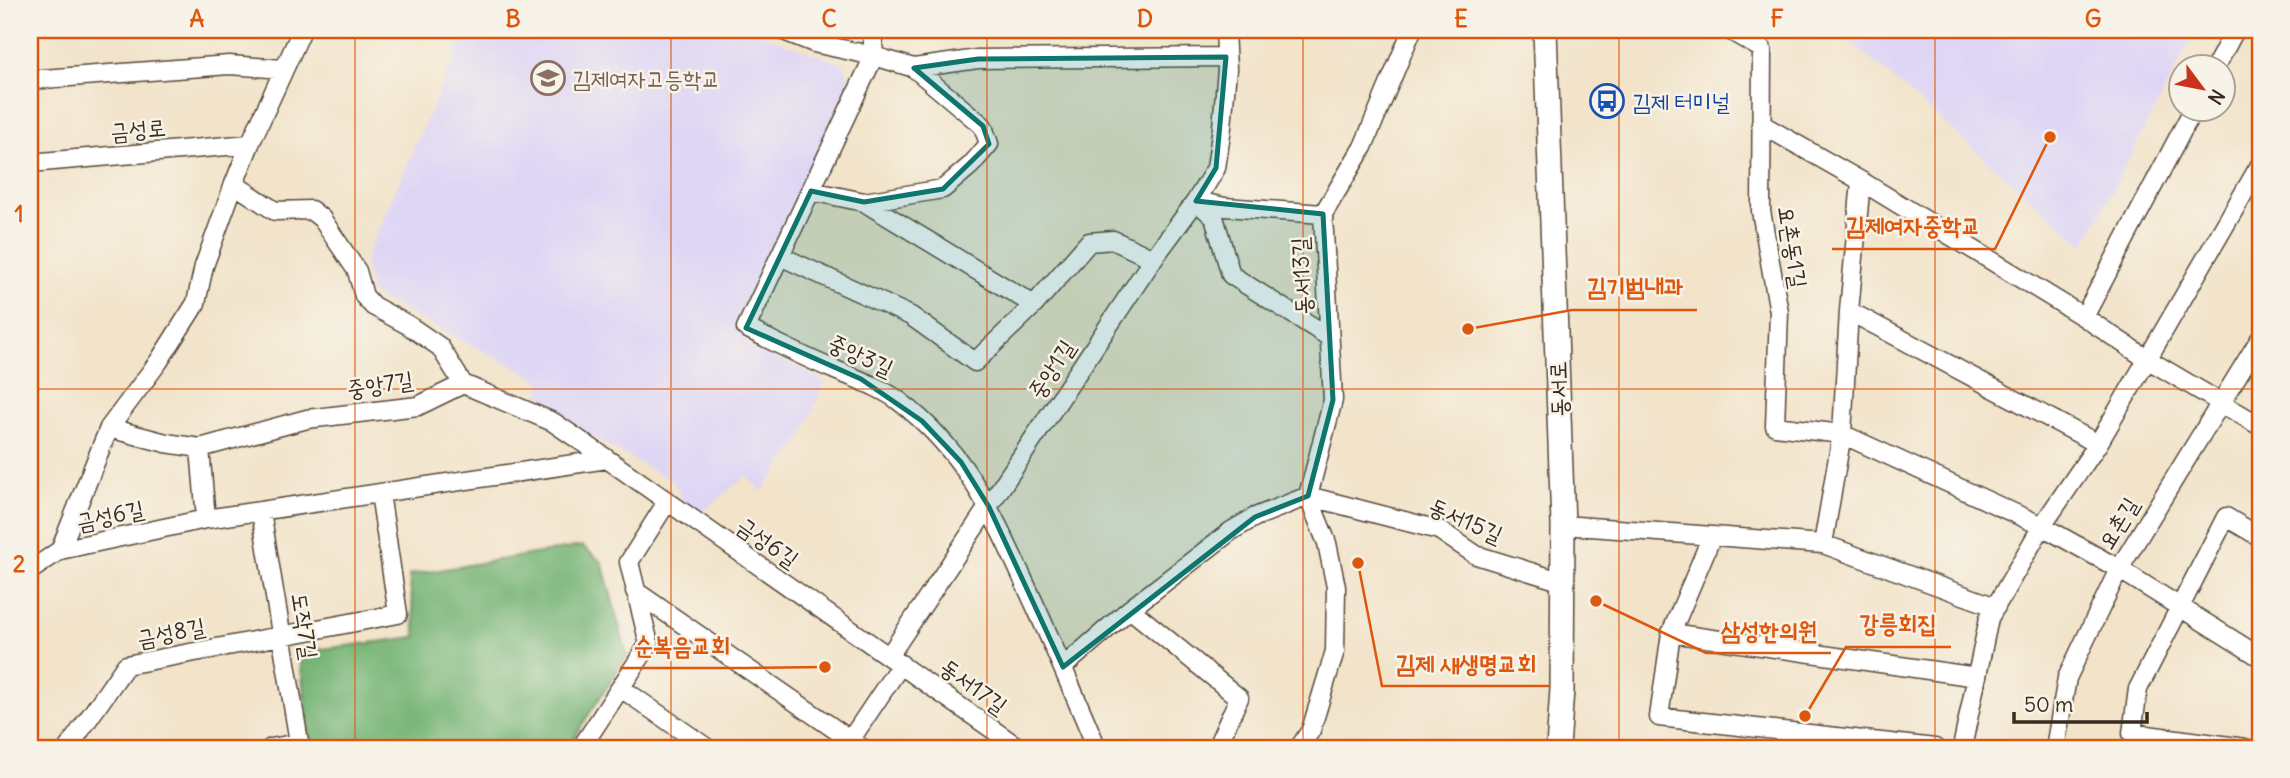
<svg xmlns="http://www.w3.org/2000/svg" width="2290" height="778" viewBox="0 0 2290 778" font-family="Delius,'Poor Story',sans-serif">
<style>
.built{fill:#ded5f5}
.forest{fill:#75b474;stroke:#586f49;stroke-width:2}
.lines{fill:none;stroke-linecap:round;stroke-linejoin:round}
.minor-casing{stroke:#564638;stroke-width:21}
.major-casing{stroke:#564638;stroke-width:26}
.minor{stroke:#fff;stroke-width:18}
.major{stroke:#fff;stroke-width:23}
.marked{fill:#0f766e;fill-opacity:0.2;stroke:#0f766e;stroke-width:5;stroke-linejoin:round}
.grid{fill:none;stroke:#df570d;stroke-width:2;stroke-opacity:0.55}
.labels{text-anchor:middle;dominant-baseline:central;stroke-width:5;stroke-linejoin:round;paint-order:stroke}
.education-label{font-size:23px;fill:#785e54;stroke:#f7f3e8;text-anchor:start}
.transit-label{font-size:23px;fill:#164399;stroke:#f7f3e8;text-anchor:start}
.street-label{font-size:23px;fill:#3b2a1e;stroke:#f7f3e8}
.leader{fill:none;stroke:#df570d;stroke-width:2.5}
.callout-dot{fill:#df570d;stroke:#f7f3e8;stroke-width:2.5}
.callout-label{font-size:24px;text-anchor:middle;font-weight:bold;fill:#df570d;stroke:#f7f3e8;stroke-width:5;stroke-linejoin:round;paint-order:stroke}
.neatline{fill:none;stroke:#df570d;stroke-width:2.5}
.grid-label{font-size:23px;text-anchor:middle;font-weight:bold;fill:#df570d}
</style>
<rect width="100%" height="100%" fill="#f7f3e8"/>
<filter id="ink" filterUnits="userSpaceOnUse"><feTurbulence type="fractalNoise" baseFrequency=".0143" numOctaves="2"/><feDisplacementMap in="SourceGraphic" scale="14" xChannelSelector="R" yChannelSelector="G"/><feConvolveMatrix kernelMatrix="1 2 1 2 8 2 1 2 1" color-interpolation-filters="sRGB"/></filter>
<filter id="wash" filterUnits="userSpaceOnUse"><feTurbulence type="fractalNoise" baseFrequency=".00686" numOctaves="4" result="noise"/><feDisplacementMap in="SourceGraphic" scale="28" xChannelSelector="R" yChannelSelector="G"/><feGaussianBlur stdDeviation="1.57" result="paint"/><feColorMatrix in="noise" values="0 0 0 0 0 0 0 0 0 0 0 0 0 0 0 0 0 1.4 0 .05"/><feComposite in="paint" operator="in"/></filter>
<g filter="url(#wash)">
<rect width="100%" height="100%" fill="#f2e3c9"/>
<path class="built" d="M466,30H749L844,65L851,86L739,325L748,343L825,381L801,439L762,491L746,476L701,513L682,500L674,482L540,408V380L372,294L364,262Z
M1837,30H2196L2084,245Z"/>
<path class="forest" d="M582,546L602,562L627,656L567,748H311L299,652L416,637L409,575Z"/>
</g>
<g filter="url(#ink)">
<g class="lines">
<g class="minor-casing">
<path id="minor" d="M781,30L814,43L874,56L914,68L978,59L1226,57
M872,30L874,56L746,328C775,342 803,357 833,369C856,379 879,386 899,401C968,453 994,517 1029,592C1053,644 1075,696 1097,748
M1729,30L1762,49L1761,211L1779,312L1775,426L1842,434L2042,526L2119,569L2260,657
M2216,66L2235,30
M30,80L229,65L283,69
M1761,124L1861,181L2084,317L2147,359L2260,426
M30,163L250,144
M234,184L275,211L311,210L322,219L357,271L364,296L373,306L408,325L440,347L463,384
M811,191L864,202L943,189L971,165L989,144L983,126L914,68
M1196,201L1214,217L1231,275L1329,337
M1196,201L1225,207L1323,214
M864,202L1034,305
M780,256L911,316L975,362L1034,305L1089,242L1113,240L1153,259
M1849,311L2098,444
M2084,317L2194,108
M463,384L553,422L607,459
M109,428L166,443L200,448L307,419L418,406L463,384
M200,448L206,519
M261,512L300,748
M1563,525L1823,544L1996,607
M1712,536L1671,633L1659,717L1935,748
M1823,544L1842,434L1849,311L1861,181
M60,550L109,428L159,361L196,303L204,266L234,184L250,144L302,30
M30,571L60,550L206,519L607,459L1019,748
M635,591L862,748
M1130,609L1239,698L1218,744L1227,748
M1671,633L1977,677
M889,656L1153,259L1196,201L1216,168L1222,127L1227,69L1225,30
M1063,667L1130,609L1231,531L1255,517L1308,496L1439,530L1476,555L1563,582
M621,688L707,748
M68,748L126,665L398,614L380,493
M271,748L299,743
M581,748L649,644L629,562L667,502
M845,748L901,664
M1299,748L1311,730L1335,651L1336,587L1327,543L1308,496L1333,400L1323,214L1363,147L1412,30
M1962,748L1989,618L2042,526L2098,444L2260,165
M2055,748L2067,678L2119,569L2260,339
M2245,748L2132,733L2138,689L2226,517L2260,537"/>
</g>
<g class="major-casing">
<path id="major" d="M1545,30L1563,525L1562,689L1558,748"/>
</g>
<use href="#minor" class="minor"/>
<use href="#major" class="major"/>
</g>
</g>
<path class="marked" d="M1226,57L1216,168L1196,201L1323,214L1333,400L1308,496L1255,517L1063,667L989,507L961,462L922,421L861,379L746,328L811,191L864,202L943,189L989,144L983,126L914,68L978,59Z"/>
<path class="grid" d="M355,30V748M671,30V748M987,30V748M1303,30V748M1619,30V748M1935,30V748M30,389H2260"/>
<defs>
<g id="school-ring" transform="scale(1.75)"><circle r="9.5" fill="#f7f3e8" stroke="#8d6e63" stroke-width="1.5"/><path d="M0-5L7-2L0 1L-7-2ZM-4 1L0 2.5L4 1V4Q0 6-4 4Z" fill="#8d6e63"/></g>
<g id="bus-ring" transform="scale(1.75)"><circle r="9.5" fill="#f7f3e8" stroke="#1a4fb4" stroke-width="1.5"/><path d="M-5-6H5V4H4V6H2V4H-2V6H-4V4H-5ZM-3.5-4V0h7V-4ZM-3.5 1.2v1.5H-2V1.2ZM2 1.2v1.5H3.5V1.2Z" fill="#1a4fb4"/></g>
</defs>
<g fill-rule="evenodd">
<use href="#school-ring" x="548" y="78"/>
<use href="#bus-ring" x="1607" y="101"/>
</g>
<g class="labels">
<g class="education-label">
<text x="572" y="78">김제여자고등학교</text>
</g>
<g class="transit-label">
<text x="1632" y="101">김제 터미널</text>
</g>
<g class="street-label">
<text transform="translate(138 129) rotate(-5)">금성로</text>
<text transform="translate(1793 247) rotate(81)">요촌동1길</text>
<text transform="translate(1301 276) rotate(-93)">동서13길</text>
<text transform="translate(861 355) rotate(25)">중앙3길</text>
<text transform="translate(1051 369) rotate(-57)">중앙1길</text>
<text transform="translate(380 384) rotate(-9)">중앙7길</text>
<text transform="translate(1558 389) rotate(-92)">동서로</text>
<text transform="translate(110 515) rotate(-12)">금성6길</text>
<text transform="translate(1466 520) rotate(24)">동서15길</text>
<text transform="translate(2118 523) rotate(-59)">요촌길</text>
<text transform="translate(768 542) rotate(35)">금성6길</text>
<text transform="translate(305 626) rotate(81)">도작7길</text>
<text transform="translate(171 632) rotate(-11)">금성8길</text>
<text transform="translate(974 686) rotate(36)">동서17길</text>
</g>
</g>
<path class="leader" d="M2050 137L1995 249H1832M1468 329L1572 310H1697M1805 716L1846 647H1951M1596 601L1706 653H1831M825 667L744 668H620M1358 563L1382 686H1550"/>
<g class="callout-dot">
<circle cx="2050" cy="137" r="7"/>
<circle cx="1468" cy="329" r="7"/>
<circle cx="1805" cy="716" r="7"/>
<circle cx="1596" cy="601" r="7"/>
<circle cx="825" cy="667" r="7"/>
<circle cx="1358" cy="563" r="7"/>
</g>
<g class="callout-label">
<text x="1913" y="234">김제여자중학교</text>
<text x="1635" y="295">김기범내과</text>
<text x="1898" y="632">강릉회집</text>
<text x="1769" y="639">삼성한의원</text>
<text x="682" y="654">순복음교회</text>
<text x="1466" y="672">김제 새생명교회</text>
</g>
<rect width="2290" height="778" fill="none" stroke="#f7f3e8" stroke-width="77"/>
<g transform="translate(2202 88) rotate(122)"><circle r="33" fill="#f7f3e8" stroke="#aca397" stroke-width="2"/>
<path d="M0-5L12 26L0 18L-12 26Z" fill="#c8321e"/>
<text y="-10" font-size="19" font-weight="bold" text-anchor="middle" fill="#3b2a1e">N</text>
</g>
<path d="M2014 712v10h133v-10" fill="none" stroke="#3b2a1e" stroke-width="3.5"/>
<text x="2024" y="712" font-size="21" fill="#3b2a1e" stroke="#f7f3e8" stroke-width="5" paint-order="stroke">50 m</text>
<rect x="38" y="38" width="2214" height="702" class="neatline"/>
<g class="grid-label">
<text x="197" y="27">A</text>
<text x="513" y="27">B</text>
<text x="829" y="27">C</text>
<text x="1145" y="27">D</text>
<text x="1461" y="27">E</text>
<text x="1777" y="27">F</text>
<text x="2093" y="27">G</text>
<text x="19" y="222">1</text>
<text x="19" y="572">2</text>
</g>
</svg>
